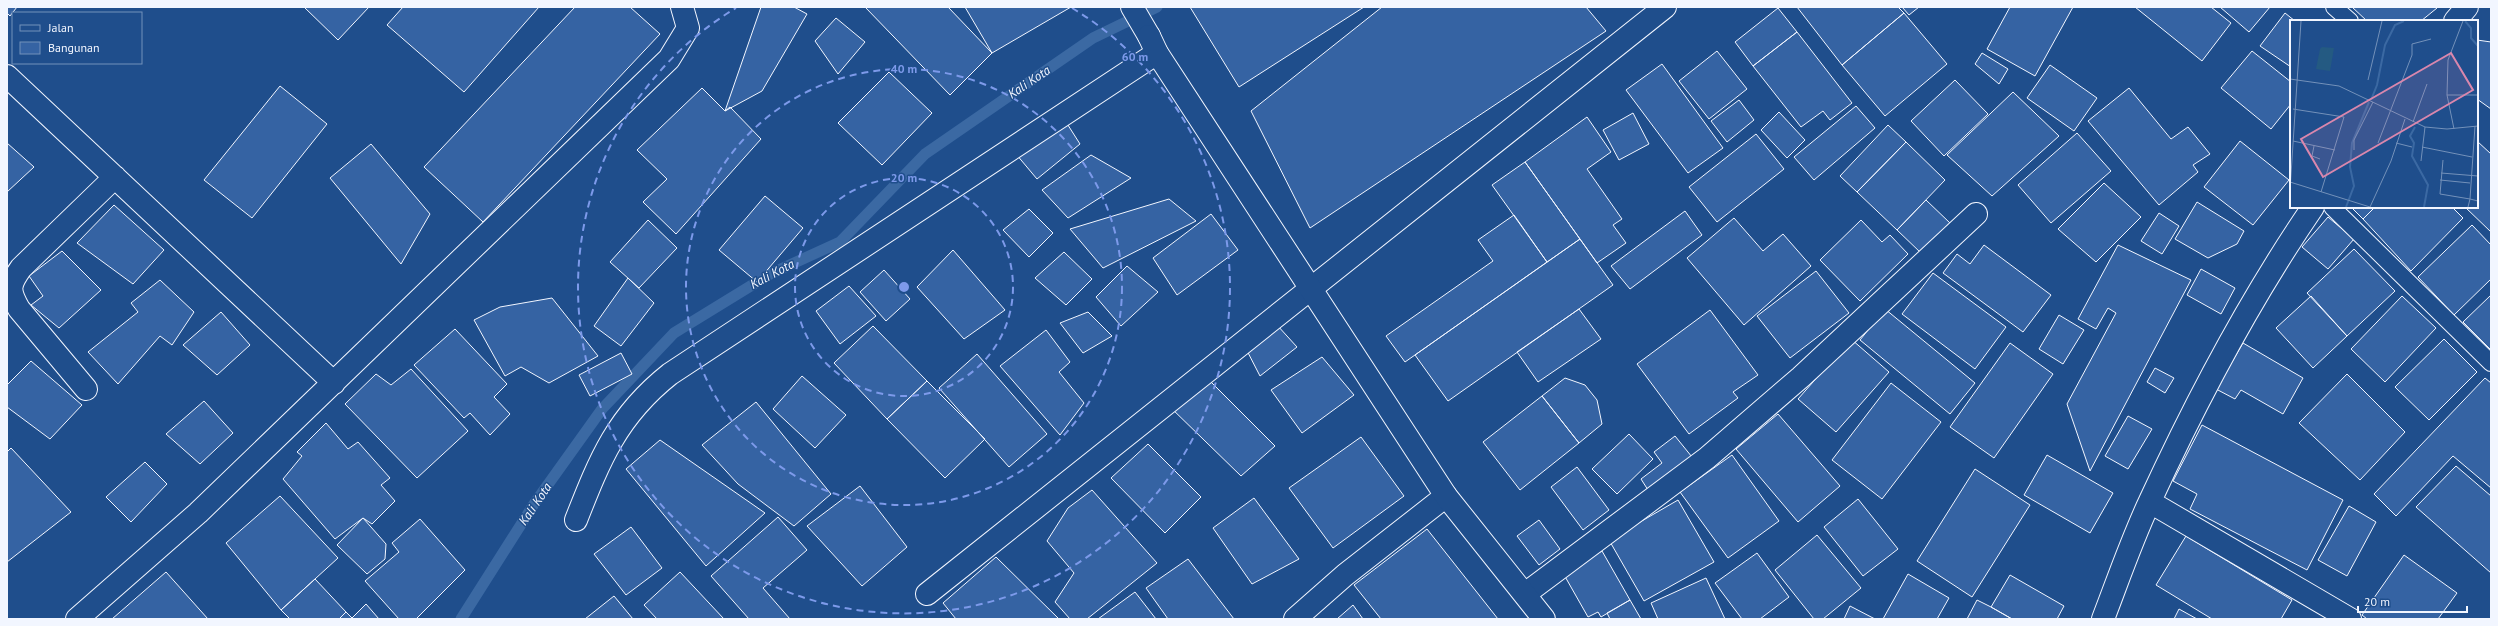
<svg xmlns="http://www.w3.org/2000/svg" width="2498" height="626" viewBox="0 0 2498 626" font-family="'PT Sans',sans-serif">
<style>
.lines{fill:none;stroke-linecap:round;stroke-linejoin:round}
.stream{stroke:#3b69a3;stroke-width:11}
.building{fill:#3563a3;stroke:#f2f6ff}
.service-casing{stroke:#f2f6ff;stroke-width:18}
.minor-casing{stroke:#f2f6ff;stroke-width:24}
.tertiary-casing{stroke:#f2f6ff;stroke-width:24}
.service{stroke:#1f4e8c;stroke-width:16}
.minor{stroke:#1f4e8c;stroke-width:22}
.tertiary{stroke:#1f4e8c;stroke-width:22}
.ring{fill:none;stroke:#7d9aea;stroke-width:2;stroke-dasharray:7 5}
.labels{text-anchor:middle;dominant-baseline:central;stroke-width:3;stroke-linejoin:round;paint-order:stroke}
.water-label{font-size:13px;font-style:italic;fill:#f2f6ff;stroke:#1f4e8c}
.inset-river{fill:none;stroke:#3b69a3;stroke-width:2}
.inset-road{fill:none;stroke:#7391ba;stroke-width:1}
.view{fill:#da87ad;fill-opacity:0.15;stroke:#da87ad;stroke-width:2}
.inset-edge{fill:none;stroke:#f2f6ff;stroke-width:2}
.centre{fill:#7d9aea;stroke:#1f4e8c;stroke-width:2}
.ring-label{font-size:12px;text-anchor:middle;font-weight:bold;fill:#7d9aea;stroke:#1f4e8c;stroke-width:3;stroke-linejoin:round;paint-order:stroke}
</style>
<rect width="100%" height="100%" fill="#1f4e8c"/>
<g class="lines">
<path class="stream" d="M461,619L534,504L602,409L674,333L770,274L840,242L925,154L1093,38L1157,7"/>
</g>
<path class="building" d="M7,7H17L10,16L7,13Z
M304,7H369L338,40Z
M403,7H539L464,92L387,25Z
M575,7H630L660,34L483,222L424,167Z
M761,7H794L807,14L762,91L725,111Z
M865,7H948L992,53L950,95Z
M965,7H1071L992,53Z
M1190,7H1364L1239,87Z
M1382,7H1586L1606,31L1310,228L1251,111Z
M1797,7H1898L1904,13L1842,65Z
M1902,7H1919L1909,15Z
M2010,7H2073L2035,76L1987,49Z
M2135,7H2211L2231,23L2202,61Z
M2220,7H2270L2249,32Z
M2352,7H2437V8L2421,21H2367Z
M1778,8L1797,32L1753,66L1735,42Z
M1904,13L1947,64L1885,116L1842,65Z
M2285,13L2295,21H2291V67L2260,46Z
M836,18L865,42L838,74L815,41Z
M1797,32L1852,103L1830,120L1823,111L1801,127L1753,66Z
M2477,40L2491,42V109L2477,99Z
M1717,51L1747,89L1709,119L1679,81Z
M2252,51L2291,82V104L2271,129L2221,88Z
M1982,53L2008,69L1999,84L1975,64Z
M1662,64L1723,148L1688,173L1626,90Z
M2050,65L2097,98L2074,131L2027,98Z
M889,72L932,113L882,165L838,123Z
M1955,80L1988,114L1944,156L1911,121Z
M280,86L327,124L252,218L204,180Z
M702,88L725,111L730,107L761,139L676,234L643,202L667,179L637,150Z
M2129,88L2171,139L2188,127L2210,154L2193,165L2198,172L2159,205L2088,121Z
M2013,92L2059,136L1992,196L1947,155Z
M1739,100L1754,120L1727,142L1711,121Z
M1856,106L1875,128L1814,180L1794,157Z
M1779,112L1805,140L1787,158L1761,130Z
M1633,113L1649,144L1619,160L1603,130Z
M1587,117L1611,152L1587,169L1622,219L1613,225L1626,243L1597,263L1525,162Z
M1066,122L1080,144L1037,179L1016,154Z
M1888,125L1906,142L1857,192L1840,176Z
M2077,133L2111,171L2051,223L2018,185Z
M1756,134L1784,169L1717,222L1689,187Z
M2240,141L2289,180L2253,225L2204,187Z
M2477,141L2491,154V232L2465,207H2477Z
M1906,142L1945,180L1897,230L1857,192Z
M7,143L34,167L7,192Z
M371,144L430,214L401,264L330,178Z
M1091,155L1131,178L1068,218L1042,190Z
M1525,162L1580,239L1547,262L1492,185Z
M2104,183L2141,217L2096,262L2058,229Z
M765,196L803,228L757,282L719,250Z
M1169,199L1196,221L1103,268L1070,229Z
M1926,200L1950,223L1921,253L1897,230Z
M2197,202L2244,231L2237,244L2208,258L2175,239Z
M114,205L164,250L133,284L77,243Z
M2351,207H2375L2363,219Z
M2375,207H2452L2463,218L2411,271L2363,219Z
M1029,209L1053,233L1029,257L1003,230Z
M1685,211L1702,235L1630,289L1611,266Z
M2159,213L2179,226L2162,254L2141,241Z
M1211,214L1238,250L1177,295L1153,258Z
M1514,215L1547,262L1405,362L1386,336L1493,261L1478,240Z
M2328,217L2354,239L2328,269L2302,247Z
M1734,218L1763,251L1783,234L1811,266L1744,325L1687,258Z
M648,220L677,248L639,288L610,262Z
M1861,220L1882,242L1890,235L1908,254L1860,301L1820,260Z
M2472,225L2491,245V279L2454,315L2418,277Z
M1580,239L1613,285L1448,401L1415,355Z
M1984,245L2051,295L2023,332L1943,273L1957,254L1970,264Z
M2118,245L2191,280L2090,471L2067,404L2116,313L2108,308L2096,329L2078,319Z
M2354,249L2395,291L2347,336L2307,293Z
M953,250L1005,310L964,339L917,287Z
M62,251L101,290L59,328L31,305L43,296L29,276Z
M1064,252L1092,279L1066,305L1035,278Z
M1127,266L1158,292L1121,326L1096,297Z
M2201,269L2235,288L2221,314L2187,295Z
M884,270L910,299L886,321L860,292Z
M1816,271L1849,313L1790,358L1757,316Z
M1933,273L2006,327L1975,369L1902,314Z
M628,278L654,303L621,346L594,326Z
M160,280L194,312L172,345L160,336L118,384L88,352L138,312L131,303Z
M849,286L876,316L840,344L816,311Z
M2491,295V350L2463,322Z
M2311,296L2347,336L2313,368L2276,328Z
M2402,296L2436,328L2385,382L2351,349Z
M552,298L598,356L549,383L521,367L505,376L474,320L500,307Z
M1579,309L1601,339L1538,382L1517,352Z
M1885,309L1975,383L1950,414L1860,340Z
M1710,310L1758,375L1733,392L1738,398L1689,434L1637,364Z
M221,312L250,345L217,375L183,345Z
M1088,312L1112,336L1083,353L1060,323Z
M2059,315L2084,330L2063,364L2039,349Z
M1277,325L1297,347L1260,376L1242,341Z
M873,326L927,381L887,419L834,363Z
M455,329L507,384L494,397L510,414L490,435L470,413L464,418L414,365Z
M1046,330L1070,362L1059,372L1084,403L1060,435L1000,366Z
M1851,339L1889,372L1836,432L1798,399Z
M2444,339L2477,372L2429,420L2395,387Z
M2010,343L2053,374L1994,458L1950,427Z
M2243,343L2303,378L2283,414L2241,390L2235,399L2216,389Z
M621,353L632,374L590,396L579,375Z
M977,354L1047,434L1009,467L939,388Z
M1322,357L1354,395L1302,433L1271,390Z
M31,361L82,405L50,439L7,407V385Z
M2155,368L2174,378L2165,393L2147,382Z
M411,369L468,431L417,478L345,404L376,374L391,385Z
M1202,373L1275,446L1241,476L1168,405Z
M2347,374L2405,432L2360,480L2299,423Z
M802,376L846,415L815,448L773,409Z
M1565,378L1585,385L1597,400L1602,424L1579,443L1542,396Z
M2485,378L2491,383V488L2453,456L2396,516L2374,494Z
M927,381L985,439L945,478L887,419Z
M1891,383L1941,422L1882,499L1832,460Z
M1542,396L1579,443L1520,490L1483,442Z
M204,401L233,433L200,464L166,434Z
M756,402L831,494L794,526L738,484L702,445Z
M1778,414L1840,486L1798,522L1736,449Z
M2128,416L2152,429L2128,469L2105,456Z
M326,423L348,449L358,442L390,478L381,485L395,501L372,524L363,518L335,539L283,479L302,456L297,452Z
M2202,425L2343,500L2307,570L2190,509L2197,494L2173,481Z
M1629,434L1653,459L1617,494L1592,469Z
M1675,436L1692,457L1648,490L1641,479L1662,463L1654,452Z
M1361,437L1404,496L1333,548L1289,488Z
M660,440L765,513L706,566L626,469Z
M1148,444L1201,497L1165,533L1111,478Z
M11,448L71,512L7,562V452Z
M1732,455L1779,521L1728,558L1680,492Z
M2047,455L2113,493L2090,533L2024,495Z
M145,462L167,484L131,522L106,497Z
M2456,466L2491,496V573L2416,507Z
M1577,467L1609,510L1583,530L1551,487Z
M1975,469L2030,505L1972,597L1917,561Z
M860,486L907,547L862,586L807,526Z
M1092,490L1157,563L1087,619H1070L1055,602L1074,573L1047,541L1068,508Z
M280,496L338,558L281,610L226,543Z
M1254,498L1299,559L1252,584L1213,528Z
M1858,499L1898,549L1863,576L1824,527Z
M1678,500L1714,562L1644,601L1609,540Z
M2349,506L2376,522L2347,576L2318,560Z
M778,517L807,550L763,588L790,619H749L711,576Z
M363,518L386,544L385,559L367,574L337,545Z
M420,519L465,570L416,619H399L365,581L399,552L392,543Z
M1539,520L1560,549L1539,565L1517,536Z
M631,527L662,568L626,595L594,554Z
M1427,529L1498,619H1381L1354,585Z
M1817,535L1861,588L1823,619H1814L1775,570Z
M2186,536L2292,600L2281,619H2212L2156,585Z
M1602,551L1630,600L1601,617L1598,612L1588,617L1563,573Z
M1757,553L1789,597L1760,619H1742L1715,583Z
M2404,555L2457,593L2438,619H2367L2362,615Z
M996,557L1059,619H956L943,603Z
M1188,559L1234,619H1168L1146,588Z
M166,572L208,619H112Z
M680,572L724,619H657L644,605Z
M1908,574L1949,598L1937,619H1883Z
M2010,575L2064,606L2057,619H2012L1991,607Z
M1706,578L1725,619H1658L1651,603Z
M315,579L346,612L339,619H290L281,610Z
M1135,592L1156,619H1098Z
M614,596L633,619H585Z
M1630,600L1641,619H1610L1607,613Z
M1977,600L1991,607L2012,619H1967Z
M366,604L379,619H339L346,612L352,618Z
M1353,605L1363,619H1337Z
M1850,606L1875,619H1844Z
M2179,609L2197,619H2174Z"/>
<g class="lines">
<g class="service-casing">
<path id="service" d="M2334,7L2350,21
M2332,207L2491,363"/>
</g>
<g class="minor-casing">
<path id="minor" d="M1132,7L1149,36
M2455,21L2467,7
M7,76L334,383
M86,389L19,309C8,290 9,285 21,268L115,177
M2150,502L2350,619
M576,520C600,459 617,416 670,374L1157,53
M927,594L1665,7
M1525,594L1707,458L1801,377L1976,214
M77,619L198,513L669,59L688,28L682,7
M1295,619L1345,575L1446,496
M2103,619C2118,580 2132,539 2150,501C2197,399 2250,299 2313,207"/>
</g>
<g class="tertiary-casing">
<path id="tertiary" d="M1149,36L1157,53L1446,496L1544,619"/>
</g>
<use href="#service" class="service"/>
<use href="#minor" class="minor"/>
<use href="#tertiary" class="tertiary"/>
</g>
<g class="ring">
<circle cx="904" cy="287" r="109"/>
<circle cx="904" cy="287" r="218"/>
<path d="M1072 8A326 326 0 1 1 736 8"/>
</g>
<g class="labels">
<g class="water-label">
<text transform="translate(1029 82) rotate(-34)">Kali Kota</text>
<text transform="translate(772 274) rotate(-28)">Kali Kota</text>
<text transform="translate(535 504) rotate(-56)">Kali Kota</text>
</g>
</g>
<g transform="translate(2290 20)">
<rect width="188" height="188" fill="#1f4e8c"/>
<path d="M32,27L44,28L40,51L26,49L30,29Z" fill="#245a82"/>
<path class="inset-river" d="M175,1L181,8V18L188,26M81,80L87,65L95,25L105,5L114,1M125,107L120,116L124,123L122,136L138,165L134,187M56,187L64,166L60,147L62,123L79,82"/>
<path class="inset-road" d="M0,59L49,66L135,107L157,109L188,106M78,60L92,1M157,75H188M3,89L54,97L31,172M123,102L137,64M185,106L180,179L188,181M164,109L157,75L158,40L173,1M3,121L45,130M88,123L122,35V24L141,19M106,123L122,127M24,126L22,136L30,139M132,127L182,137M64,130V120L83,82M153,140L150,174L180,179L178,187M131,141L135,107M151,153L188,156M150,160L180,163M0,162L80,187M0,170L11,1M80,187L101,141L115,99"/>
<path class="view" d="M161,33L183,70L33,157L11,119Z"/>
<rect width="188" height="188" class="inset-edge"/>
</g>
<circle cx="904" cy="287" r="6" class="centre"/>
<g class="ring-label">
<text x="1135" y="61">60 m</text>
<text x="904" y="73">40 m</text>
<text x="904" y="182">20 m</text>
</g>
<rect width="2498" height="626" fill="none" stroke="#f2f6ff" stroke-width="16"/>
<rect x="12" y="12" width="130" height="52" fill="#1f4e8c" stroke="#7391ba"/>
<rect x="20" y="25" width="20" height="6" fill="#1f4e8c" stroke="#7391ba"/>
<text x="48" y="32" font-size="12" fill="#f2f6ff">Jalan</text>
<rect x="20" y="42" width="20" height="12" fill="#3563a3" stroke="#7391ba"/>
<text x="48" y="52" font-size="12" fill="#f2f6ff">Bangunan</text>
<path d="M2358 606v6h109v-6" fill="none" stroke="#f2f6ff" stroke-width="2"/>
<text x="2364" y="606" font-size="12" fill="#f2f6ff" stroke="#1f4e8c" stroke-width="3" paint-order="stroke">20 m</text>
</svg>
